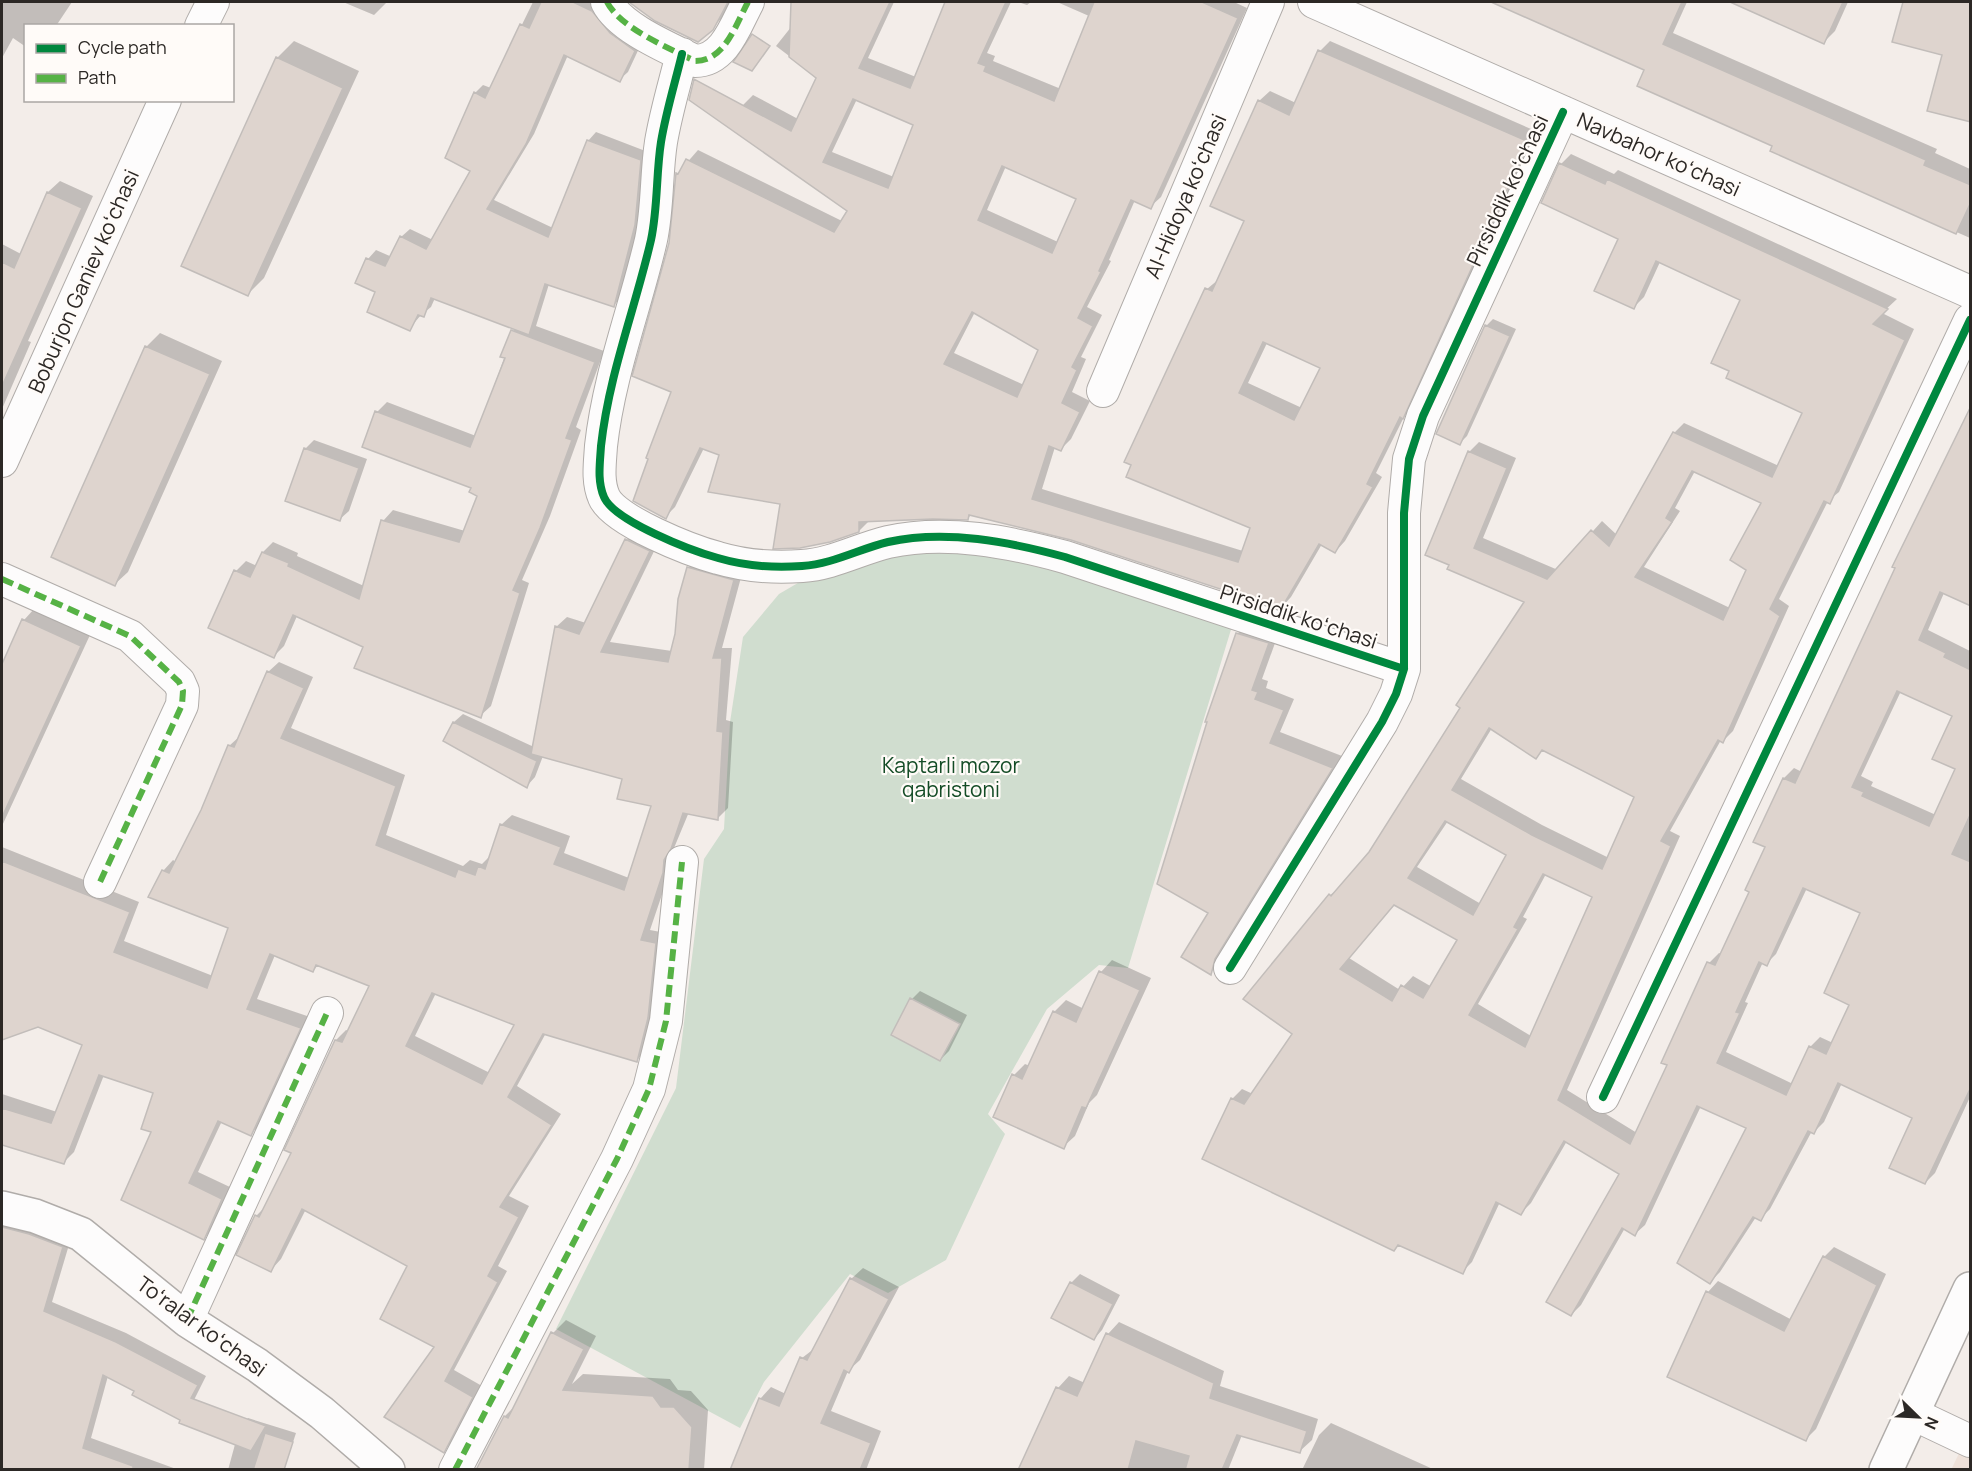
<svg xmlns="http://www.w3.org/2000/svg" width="1972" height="1471" viewBox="0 0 1972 1471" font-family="Manrope,sans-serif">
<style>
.built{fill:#eee1d9}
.green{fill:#d0ddcf}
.shadow{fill:#0003;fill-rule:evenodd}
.building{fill:#ded4ce;stroke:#c2bdba;stroke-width:1.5;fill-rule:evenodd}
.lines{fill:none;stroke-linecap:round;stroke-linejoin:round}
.minor-casing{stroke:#b0aca9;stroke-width:34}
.tertiary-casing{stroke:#b0aca9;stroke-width:36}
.primary-casing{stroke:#b0aca9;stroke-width:36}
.minor{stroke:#fdfcfc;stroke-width:32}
.tertiary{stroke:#fdfcfc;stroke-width:33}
.primary{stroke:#fdfcfc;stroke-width:33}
.quiet{stroke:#56b245;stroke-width:6;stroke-dasharray:12 6;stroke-linecap:butt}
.cycleway-casing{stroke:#fffbf8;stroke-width:11}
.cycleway{stroke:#00873e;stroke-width:8}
.labels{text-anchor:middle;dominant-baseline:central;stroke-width:4.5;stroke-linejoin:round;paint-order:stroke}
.street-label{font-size:21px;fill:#2c2825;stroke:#fffbf8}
.park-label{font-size:21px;fill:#144c26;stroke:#fffbf8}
</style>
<rect width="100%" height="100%" fill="#f3ede9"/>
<path class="built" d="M1963,1445L1970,1449V1469L1951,1470Z"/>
<path class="green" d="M976,552L1145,593L1233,623L1128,968L1099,965L1047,1009L988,1114L1005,1134L946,1260L888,1293L850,1274L764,1382L740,1428L556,1329L676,1088L704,859L724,829L730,722L743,637L779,594L815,573L897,553Z"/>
<path class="shadow" d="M2,2H72L56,26H26V47L13,38L2,58Z
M343,2H387L374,15Z
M533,2H599L642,42L628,72L619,80L568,55L534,134L494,200L553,228L588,141L596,132L648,152L643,215L622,297L614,305L549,284L536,326L604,351L576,427L581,430L550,516L522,580L529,583L491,706L480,716L364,646L297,616L284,646L273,657L236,571L246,561L257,566L263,552L273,542L298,553L297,556L364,586L383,521L393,510L465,531L479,495L473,487L377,412L387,402L476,436L515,328L435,298L431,307L421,315L409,329L377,291L357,282L368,259L376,250L392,257L401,237L410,229L433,240L472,171L475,93L483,85L491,88Z
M632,2H731L721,19L698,41Z
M811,2H894L868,58L916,77L947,2H1011L987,53L995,56L993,61L1061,89L1089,16L1057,2H1234L1247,8L1161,197L1150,207L1135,200L1109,260L1111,261L1087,307L1102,315L1081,357L1086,359L1072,392L1090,401L1071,439L1061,449L1055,447L1042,489L1243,551L1252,527L1207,289L1219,279L1246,220L1259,101L1270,91L1296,103L1320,51L1330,41L1538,132L1413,407L1405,415L1376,473L1382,477L1345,541L1335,552L1322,544L1291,597L1281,608L1071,538L972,514L967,519L869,521L859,531L781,503L721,454L704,448L675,507L665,517L673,391L670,244L677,174L698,150L842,221L849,211L743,105L753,95L798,119L818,78L776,46ZM857,99L915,124L894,177L832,152ZM1006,166L1078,199L1058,242L987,210ZM975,312L1040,349L1024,385L954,353ZM1267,343L1322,367L1302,408L1248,383Z
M1018,2H1031L1027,5Z
M1494,2H1687L1673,33L1937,149L1935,153L1970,169V238L1772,150L1774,145L1646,69Z
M1749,2H1848L1835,31L1824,42L1747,7Z
M1904,2H1970V118L1944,54L1894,41Z
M294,41L359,71L264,278L247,295L277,58Z
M1571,154L1614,174L1618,170L1897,299L1882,313L1914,329L1839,492L1828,501L1779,599L1789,606L1733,731L1723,741L1721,740L1670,831L1680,836L1567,1090L1637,1133L1669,1065L1709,963L1719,953L1722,954L1751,892L1767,847L1784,778L1794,768L1802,772L1944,463V593L1928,630L1970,651V1097L1935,1173L1925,1183L1914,1117L1842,1083L1824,1122L1814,1132L1812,1131L1770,1209L1760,1219L1756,1217L1720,1272L1710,1282L1748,1128L1701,1106L1645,1225L1635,1234L1625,1228L1581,1305L1571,1315L1621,1174L1567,1141L1531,1203L1521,1213L1500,1202L1472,1262L1462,1272L1400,1243L1394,1249L1232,1099L1242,1089L1253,1094L1294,1034L1246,998L1330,895L1342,887L1370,853L1526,601L1449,568L1469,452L1479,442L1516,458L1483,538L1558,570L1602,521L1617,535L1674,433L1684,423L1779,466L1804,413L1742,299L1660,262L1644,297L1634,307L1620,238L1561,164ZM1695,471L1763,502L1748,569L1730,608L1644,567L1680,511L1675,508ZM1901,691L1954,715L1957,769L1936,815L1871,786L1873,782L1861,776ZM1492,728L1536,757L1543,749L1636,796L1609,858L1542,825L1461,779ZM1448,821L1508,854L1481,904L1417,867ZM1546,874L1594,897L1531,1036L1478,1004L1527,919L1523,917ZM1807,888L1862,913L1851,1004L1833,1043L1820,1037L1810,1047L1793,1084L1726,1052L1748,1003L1745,1002L1763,962L1766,964L1776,954ZM1395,904L1459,940L1432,987L1413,976L1400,990L1349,958Z
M60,181L93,196L28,341L31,342L2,409V244L21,254L48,192Z
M1493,319L1516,329L1467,436L1460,443L1486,326Z
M160,333L222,361L128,572L115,584L53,556L147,346Z
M314,440L367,459L349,511L340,519L287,500L306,448Z
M637,529L659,541L610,642L672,651L688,568L699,557L743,570L722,648H732L726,720L733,722L728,808L718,818L689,812L674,848L673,862L650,930L666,933L647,1049L637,1060L546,1033L517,1086L561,1114L509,1196L529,1206L498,1266L507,1271L454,1370L482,1386L454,1440L443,1451L436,1347L409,1266L306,1209L281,1259L271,1270L256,1216L267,1205L293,1152L336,1040L346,1030L349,1031L371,986L319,964L313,971L275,955L257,999L310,1017L261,1123L251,1134L222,1121L198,1172L232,1188L214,1228L203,1239L153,1131L155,1092L104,1075L74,1152L63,1163L2,1143V1094L57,1112L84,1044L38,1026L2,1036V847L139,902L124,941L213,976L230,927L163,871L173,860L176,862L202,811L229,746L240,736L268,672L279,662L313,677L291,728L405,775L386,835L463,866L470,860L482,864L490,856L501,825L512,815L570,836L564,853L629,878L653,805L624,778L543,756L535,777L527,786L445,740L454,722L463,714L534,747L556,627L567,617L586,623L627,540ZM436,993L516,1024L490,1073L415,1036Z
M34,609L90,635L2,826V668L24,620Z
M1249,622L1279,632L1262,679L1268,681L1266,688L1294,699L1280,732L1342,756L1221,962L1210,973L1214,699L1238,633Z
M1112,960L1151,978L1097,1095L1089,1103L1075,1136L1063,1147L1014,1075L1025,1064L1030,1066L1054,1012L1066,1000L1084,1009L1101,972Z
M920,991L967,1015L949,1051L940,1060L912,999Z
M2,1214L71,1238L52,1302L126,1333L206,1376L191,1406L108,1376L91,1438L179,1470H2Z
M1834,1247L1886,1274L1816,1429L1806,1439L1669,1376L1708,1292L1718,1281L1792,1320L1824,1257Z
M863,1268L899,1287L860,1360L848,1371L831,1411L881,1431L866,1470H749L760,1399L771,1387L786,1394L802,1358L815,1348L851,1279Z
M1080,1274L1120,1295L1102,1330L1094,1339L1053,1318L1072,1282Z
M566,1320L596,1336L572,1384L583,1374L670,1379L678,1390L691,1391L708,1410L704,1470H477L505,1416L516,1405L553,1333Z
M1119,1322L1224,1371L1220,1386L1318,1419L1312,1440L1300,1451L1242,1435L1228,1470H1030L1058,1388L1069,1376L1085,1383L1108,1334Z
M248,1418L296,1433L284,1470H228L240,1426Z
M1331,1423L1435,1470H1302L1319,1435Z"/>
<path class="building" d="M541,2H573L592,11L610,33L635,51L620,82L564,55L526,144L487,209L548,237L587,140L641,160L635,225L614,307L545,284L529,335L431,298L424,317L418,315L410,331L367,312L375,292L355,283L366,258L385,266L400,236L426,249L470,171L445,158L474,92L485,98L520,24L529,28Z
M629,2H728L713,30L698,42L655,21Z
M791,2H890L859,68L910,88L945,2H1006L978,63L986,66L984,71L1054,101L1094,2H1202L1238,18L1151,209L1131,200L1099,271L1101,272L1078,318L1093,326L1072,367L1077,370L1062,403L1080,412L1061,451L1049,446L1032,499L1238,562L1250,528L1126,477L1131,465L1124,462L1205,288L1212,291L1244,221L1210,206L1258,100L1289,115L1318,50L1529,142L1403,419L1400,417L1367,484L1373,487L1335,553L1319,544L1281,609L1071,540L969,515L968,520L933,519L859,522V532L830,542L800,548L773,549L780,504L708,492L719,455L700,448L666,519L633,501L648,459L646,458L671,392L632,376L669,243L676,173L678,174L686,159L834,232L847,211L689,100L694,79L791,131L816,78L789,57ZM853,99L913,125L888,188L823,162ZM1002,166L1076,199L1052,253L978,220ZM972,312L1038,350L1017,397L944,364ZM1263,342L1320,368L1294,420L1239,393Z
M1491,2H1682L1663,44L1926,160L1924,165L1971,185V202L1956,234L1770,151L1772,146L1637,86L1644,70Z
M1730,2H1843L1824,44Z
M1903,2H1971V122L1927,111L1942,55L1892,42Z
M752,34L770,46L752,71L733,62Z
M276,57L343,88L248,296L181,266Z
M1559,163L1605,184L1607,179L1888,309L1873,324L1905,340L1830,504L1824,501L1770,609L1780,616L1723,743L1718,740L1661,841L1671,846L1558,1100L1630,1144L1667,1065L1661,1063L1707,962L1715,965L1749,892L1745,890L1765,847L1753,842L1783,778L1795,783L1895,568L1892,567L1971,406V606L1940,592L1919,640L1946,653L1944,657L1971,670V813L1952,854L1971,862V1087L1925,1184L1889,1168L1912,1118L1838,1083L1814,1134L1808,1131L1761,1221L1753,1217L1710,1284L1677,1263L1746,1128L1697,1106L1635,1236L1622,1228L1571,1316L1546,1302L1619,1174L1564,1141L1521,1215L1496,1202L1463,1274L1398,1245L1394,1251L1202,1159L1231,1098L1244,1104L1292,1034L1243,999L1329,894L1331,896L1369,852L1460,708L1456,705L1524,602L1447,569L1449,565L1425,555L1468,451L1507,468L1474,548L1547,579L1591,530L1609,546L1673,432L1772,477L1802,413L1726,378L1729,371L1711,363L1740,300L1656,261L1634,309L1594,291L1618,239L1541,203ZM1692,471L1761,503L1730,560L1746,570L1723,620L1635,577L1672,522L1666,518ZM1897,691L1952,716L1932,759L1955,769L1929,826L1862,796L1864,792L1852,787ZM1489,728L1536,759L1542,750L1634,797L1602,869L1532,835L1452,790ZM1445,821L1506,855L1473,915L1408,878ZM1543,874L1592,897L1525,1047L1469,1015L1518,929L1514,927ZM1803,888L1860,913L1824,993L1849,1005L1826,1054L1809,1046L1786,1095L1717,1063L1740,1013L1736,1012L1759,962L1767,966ZM1394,905L1457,940L1423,998L1401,985L1392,1001L1340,969Z
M47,192L82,208L2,386V262L14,268Z
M1485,325L1510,336L1460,445L1436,434Z
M511,330L595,362L566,438L572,440L540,528L513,590L520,593L481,718L354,668L363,647L293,615L274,658L208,628L234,570L250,577L262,552L289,563L288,566L359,599L381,520L459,542L477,496L469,492L471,488L362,447L375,411L470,447L505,358L500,357Z
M145,346L210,374L115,586L51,557Z
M304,448L359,468L340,521L285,501Z
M625,539L650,551L601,652L668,662L675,634L678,599L687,567L734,580L713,658H722L717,731L723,732L718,820L683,813L671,849L664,860L663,873L641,940L656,943L648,1018L637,1062L543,1034L508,1097L552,1125L500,1207L519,1217L488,1276L498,1282L445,1381L473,1397L444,1453L384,1417L434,1347L380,1319L407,1266L302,1209L271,1272L236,1255L255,1215L259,1217L291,1153L284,1150L335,1040L342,1042L369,986L316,965L313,972L270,954L247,1009L301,1028L251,1136L218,1121L189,1183L222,1199L204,1240L121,1200L151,1132L141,1129L153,1093L99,1075L64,1164L2,1145V1108L51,1123L82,1045L38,1027L2,1040V861L130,912L114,952L207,988L228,928L148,897L162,870L169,873L201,810L228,745L234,747L267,671L304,688L281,738L396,786L376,845L455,877L458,869L475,875L478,866L485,869L500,824L561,847L554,864L624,890L651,806L617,799L622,779L531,754L555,626L579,634ZM432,993L514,1025L482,1084L406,1046Z
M22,619L81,646L2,817V664Z
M1236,633L1269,643L1252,690L1258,692L1255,699L1284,710L1270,743L1333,768L1215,959L1211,975L1181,957L1208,913L1157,884L1207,722H1205Z
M453,722L537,761L527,788L443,741Z
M1099,971L1140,990L1086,1108L1082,1107L1064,1149L993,1117L1012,1074L1022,1079L1053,1011L1076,1022Z
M910,998L960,1024L940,1061L891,1035Z
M2,1227L29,1234L63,1247L44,1311L116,1342L198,1385L191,1398L266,1426L251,1451L179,1423L180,1420L132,1395L134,1391L103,1375L83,1448L133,1466V1470H2Z
M1823,1256L1877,1285L1806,1441L1667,1377L1706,1291L1784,1331Z
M850,1278L889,1299L849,1373L844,1370L821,1423L871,1443L860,1470H730L759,1398L779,1406L800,1357L807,1360Z
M1070,1282L1113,1304L1094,1340L1051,1318Z
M551,1332L584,1349L563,1390L653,1396L661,1407H674L692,1427L689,1470H476L504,1416L508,1418Z
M1106,1333L1214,1383L1210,1398L1307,1431L1300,1453L1237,1435L1222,1470H1185L1189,1456L1136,1441L1128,1470H1018L1056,1387L1077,1396Z
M265,1433L293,1442L284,1470H253Z"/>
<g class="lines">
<g class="minor-casing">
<path id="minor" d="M607,2C620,28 669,48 695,61C725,61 736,24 748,2
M1314,2L1970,292
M201,26L213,2
M682,54C675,83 666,112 661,142C656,174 658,207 651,240C635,309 609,374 601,446C600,463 597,481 604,497C614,521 692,551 718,558C745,566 775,568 802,566C833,564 859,549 888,542C946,529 1010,542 1065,557L1404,669
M1103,391L1268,2
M2,461L165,100
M2,579L130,636L179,682L183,691L182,705L100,882
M1230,968L1382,722L1396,694L1404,669V513L1409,459L1423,416L1563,112
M1603,1097L1970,320
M187,1320L327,1013
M1913,1414L1970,1441
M455,1470L617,1159L649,1089L666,1021L682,862"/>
</g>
<g class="tertiary-casing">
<path id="tertiary" d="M2,1208L35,1216L81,1234L187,1320L257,1365L322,1413L388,1470"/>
</g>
<g class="primary-casing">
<path id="primary" d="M1886,1470L1970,1289"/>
</g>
<use href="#minor" class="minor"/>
<use href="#tertiary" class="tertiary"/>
<use href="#primary" class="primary"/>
<path class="quiet" d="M607,2C620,28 669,48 695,61C725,61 736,24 748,2
M2,579L130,636L179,682L183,691L182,705L100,882
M187,1320L327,1013
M455,1470L617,1159L649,1089L666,1021L682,862"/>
<g class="cycleway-casing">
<path id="cycleway" d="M682,54C675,83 666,112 661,142C656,174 658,207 651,240C635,309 609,374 601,446C600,463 597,481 604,497C614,521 692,551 718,558C745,566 775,568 802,566C833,564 859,549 888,542C946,529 1010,542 1065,557L1404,669
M1230,968L1382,722L1396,694L1404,669V513L1409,459L1423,416L1563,112
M1603,1097L1970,320"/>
</g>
<use href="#cycleway" class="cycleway"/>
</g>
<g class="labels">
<g class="street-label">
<text transform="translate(1659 154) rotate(24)">Navbahor koʻchasi</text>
<text transform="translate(1507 190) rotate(-65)">Pirsiddik koʻchasi</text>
<text transform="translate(1185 196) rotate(-67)">Al-Hidoya koʻchasi</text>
<text transform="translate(83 281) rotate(-66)">Boburjon Ganiev koʻchasi</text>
<text transform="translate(1299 616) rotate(18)">Pirsiddik koʻchasi</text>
<text transform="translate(202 1326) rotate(36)">Toʻralar koʻchasi</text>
</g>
<g class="park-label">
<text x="951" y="765">Kaptarli mozor<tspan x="951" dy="24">qabristoni</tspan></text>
</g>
</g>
<rect width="1972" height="1471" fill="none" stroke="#2c2825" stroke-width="6"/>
<rect x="24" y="24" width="210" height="78" fill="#fffbf8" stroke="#aba7a4" stroke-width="1.5"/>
<rect x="36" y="44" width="30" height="9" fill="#00873e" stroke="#aba7a4" stroke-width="1.5"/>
<text x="78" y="54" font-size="18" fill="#2c2825">Cycle path</text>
<rect x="36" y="74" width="30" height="9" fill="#56b245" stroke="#aba7a4" stroke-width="1.5"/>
<text x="78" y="84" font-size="18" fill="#2c2825">Path</text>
<g transform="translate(1918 1417) rotate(114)" stroke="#fffbf8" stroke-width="4.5" paint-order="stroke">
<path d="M0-4.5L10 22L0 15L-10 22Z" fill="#2c2825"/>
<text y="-9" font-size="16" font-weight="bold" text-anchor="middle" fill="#2c2825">N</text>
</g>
</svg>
